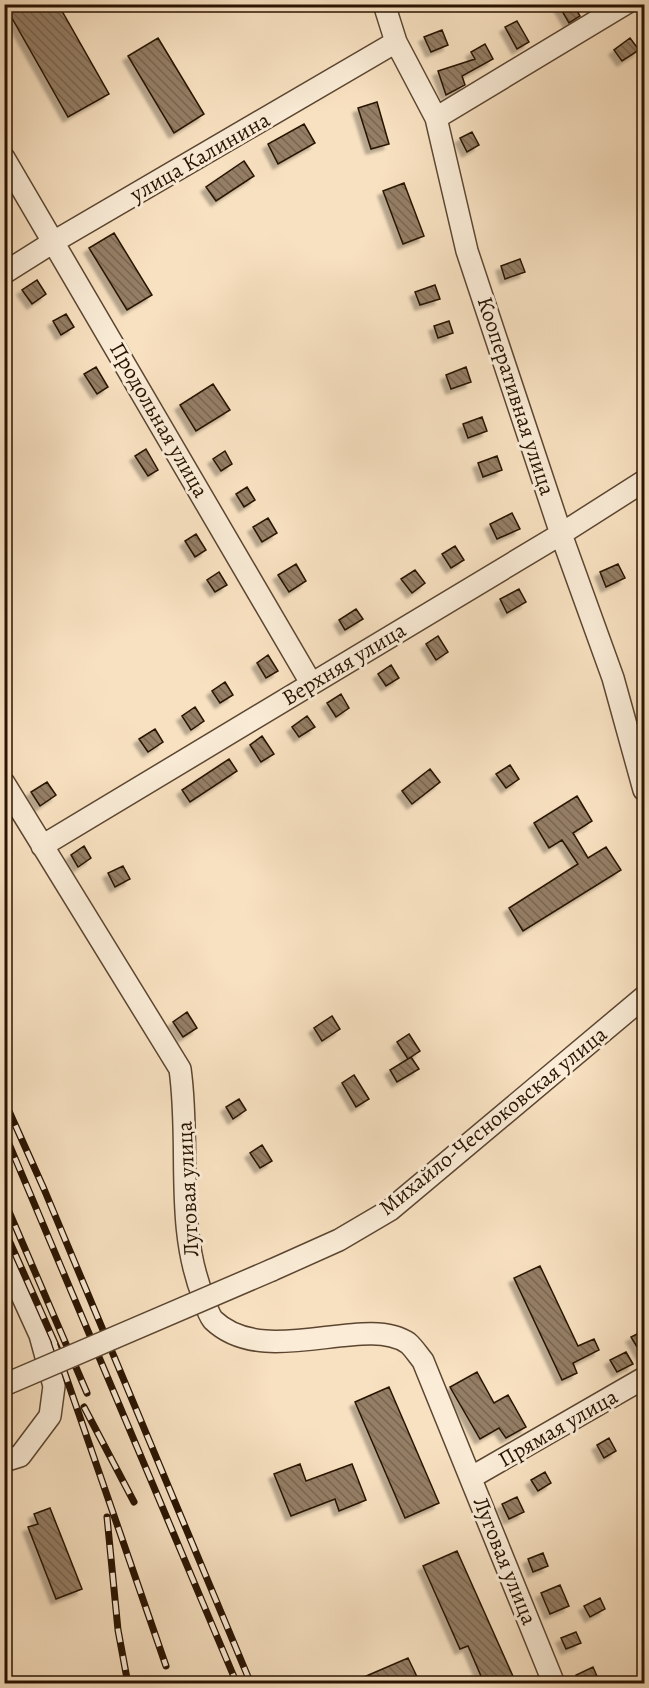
<svg xmlns="http://www.w3.org/2000/svg" width="649" height="1688" viewBox="0 0 649 1688" font-family="Alegreya,serif">
<style>
.building{fill:url(#building-back-hatch);stroke:#281301;stroke-width:1.5;filter:url(#shadow)}
.lines{fill:none;stroke-linecap:round;stroke-linejoin:round}
.minor-casing{stroke:#5c4631;stroke-width:24}
.minor{stroke:#faecd7;stroke-width:21}
.rail-casing{stroke:#281301;stroke-width:7}
.rail{stroke:#faecd7;stroke-width:4.5;stroke-dasharray:14;stroke-linecap:butt}
.minor-bridge-casing{stroke:#5c4631;stroke-width:24;stroke-linecap:butt}
.minor-bridge{stroke:#faecd7;stroke-width:21}
.labels{text-anchor:middle;dominant-baseline:central;stroke-width:6;stroke-linejoin:round;paint-order:stroke}
.street-label{font-size:22px;fill:#281301;stroke:#faecd7}
</style>
<defs>
<pattern id="building-back-hatch" width="6" height="6" patternUnits="userSpaceOnUse" patternTransform="scale(1.5)"><rect width="6" height="6" fill="#947e65"/><path d="M-1 5l2 2M0 0l6 6M5-1l2 2" fill="none" stroke="#796651"/></pattern>
<filter id="shadow"><feDropShadow dx="-5" dy="5" stdDeviation="1.5" flood-color="#0004"/></filter>
</defs>
<rect width="100%" height="100%" fill="#f8e1c1"/>
<filter id="stains"><feTurbulence type="fractalNoise" baseFrequency=".00333" numOctaves="4"/><feColorMatrix values="0 0 0 0 .2 0 0 0 0 .09 0 0 0 0 .02 0 0 0 .5 -.17"/></filter>
<radialGradient id="worn" r=".72"><stop offset=".6" stop-color="#630" stop-opacity="0"/><stop offset="1" stop-color="#630" stop-opacity=".3"/></radialGradient>
<path class="building" d="M4,4H58L109,94L68,117Z
M558,4H573L580,16L569,23Z
M517,21L529,42L517,49L505,27Z
M442,30L448,45L431,52L424,37Z
M158,38L204,114L174,133L128,56Z
M630,38L639,50L622,61L614,50Z
M485,44L493,59L462,76L465,85L446,95L438,71L475,59L471,52Z
M377,102L389,144L371,149L358,108Z
M304,124L315,143L278,164L268,144Z
M472,132L479,145L467,152L460,138Z
M244,161L254,176L216,201L206,187Z
M404,183L424,236L403,244L383,191Z
M114,233L152,295L127,310L89,248Z
M520,259L525,272L505,279L501,266Z
M37,280L46,294L32,304L22,290Z
M435,285L440,299L420,305L415,292Z
M66,314L74,327L61,335L53,321Z
M449,321L453,333L438,338L434,326Z
M96,367L108,387L97,394L84,374Z
M466,367L471,382L451,389L446,375Z
M213,384L230,410L196,431L180,405Z
M482,417L487,431L468,438L463,424Z
M146,449L158,470L148,476L135,456Z
M225,451L232,464L221,471L213,459Z
M497,456L502,470L483,477L478,463Z
M247,487L255,500L244,507L236,494Z
M512,513L520,529L497,539L490,524Z
M268,518L277,533L262,542L253,527Z
M196,534L206,550L195,557L185,541Z
M455,546L464,560L451,568L442,554Z
M296,564L306,581L289,592L278,575Z
M618,564L625,578L606,587L600,572Z
M415,570L425,583L412,593L401,579Z
M219,572L227,585L215,592L207,580Z
M519,589L526,602L507,613L500,599Z
M356,609L363,619L345,630L339,620Z
M438,636L448,652L436,660L426,644Z
M268,655L278,671L266,678L257,663Z
M391,665L399,678L386,686L378,674Z
M225,682L233,695L220,703L212,691Z
M341,694L349,708L336,717L327,703Z
M195,707L204,721L191,730L182,716Z
M307,716L315,727L299,737L292,727Z
M155,729L163,742L148,752L139,739Z
M262,736L274,754L261,762L250,745Z
M229,759L237,771L190,802L182,790Z
M510,765L519,779L506,788L496,774Z
M430,769L440,782L412,804L402,791Z
M47,782L56,795L40,806L31,792Z
M577,796L592,821L573,833L588,858L606,847L621,870L523,931L509,908L578,864L562,840L549,848L534,823Z
M84,846L91,858L78,867L71,855Z
M123,866L130,879L115,887L108,873Z
M187,1012L197,1028L183,1037L173,1022Z
M332,1016L340,1029L322,1041L314,1028Z
M409,1034L420,1051L408,1059L397,1042Z
M411,1057L419,1069L397,1082L390,1070Z
M354,1075L369,1099L356,1107L342,1083Z
M239,1099L246,1110L233,1119L226,1107Z
M262,1145L272,1161L260,1168L250,1153Z
M540,1266L578,1346L594,1339L599,1350L573,1363L577,1373L562,1380L514,1278Z
M645,1330V1360L631,1337Z
M626,1352L633,1364L617,1372L610,1360Z
M477,1372L494,1403L508,1395L526,1427L506,1438L499,1428L480,1439L450,1387Z
M389,1387L439,1503L405,1518L355,1402Z
M609,1438L616,1451L604,1458L597,1445Z
M300,1464L306,1481L352,1464L366,1500L339,1511L335,1499L291,1516L274,1474Z
M545,1472L551,1483L538,1491L531,1480Z
M517,1497L524,1512L509,1519L502,1504Z
M50,1508L82,1589L56,1599L28,1527L38,1524L34,1514Z
M457,1551L516,1683H484L468,1646L460,1649L423,1566Z
M543,1553L548,1566L533,1572L528,1559Z
M560,1585L569,1606L550,1614L541,1593Z
M600,1598L605,1609L590,1617L584,1606Z
M576,1632L581,1643L566,1649L561,1638Z
M408,1658L420,1683H350Z
M593,1667L600,1683H580L576,1675Z"/>
<g class="lines">
<g class="minor-casing">
<path id="minor" d="M384,4L396,42L436,118L467,251L561,534L613,678L644,790
M436,118L625,4
M4,158L311,683
M4,273L55,241L396,42
M4,783L180,1069C191,1146 174,1226 204,1299C206,1306 209,1315 213,1320C265,1370 364,1313 408,1343C413,1347 418,1355 423,1361L554,1684
M42,846L561,534L644,481
M4,1256L40,1335L54,1386L50,1416L20,1456L4,1461
M272,1270L339,1240L390,1210L644,997
M472,1477L644,1378"/>
</g>
<use href="#minor" class="minor"/>
<g class="rail-casing">
<path id="rail" d="M4,1100L44,1189L251,1684
M4,1132L237,1684
M4,1200L87,1393
M4,1229L58,1350
M54,1342L166,1666
M84,1407L134,1502
M107,1517L118,1630L128,1684"/>
</g>
<use href="#rail" class="rail"/>
<g class="minor-bridge-casing">
<path id="minor-bridge" d="M4,1385L272,1270"/>
</g>
<use href="#minor-bridge" class="minor-bridge"/>
</g>
<g class="labels">
<g class="street-label">
<text transform="translate(200 157) rotate(-30)">улица Калинина</text>
<text transform="translate(516 396) rotate(72)">Кооперативная улица</text>
<text transform="translate(159 420) rotate(60)">Продольная улица</text>
<text transform="translate(344 664) rotate(-31)">Верхняя улица</text>
<text transform="translate(493 1121) rotate(-39)">Михайло-Чесноковская улица</text>
<text transform="translate(188 1189) rotate(-93)">Луговая улица</text>
<text transform="translate(558 1428) rotate(-30)">Прямая улица</text>
<text transform="translate(505 1561) rotate(68)">Луговая улица</text>
</g>
</g>
<rect width="649" height="1688" fill="none" stroke="#f8e1c1" stroke-width="24"/>
<rect x="6" y="6" width="637" height="1676" fill="none" stroke="#281301" stroke-width="3"/>
<rect x="12" y="12" width="625" height="1664" fill="none" stroke="#281301" stroke-width="1.5"/>
<rect width="100%" height="100%" filter="url(#stains)"/>
<rect width="100%" height="100%" fill="url(#worn)"/>
</svg>
